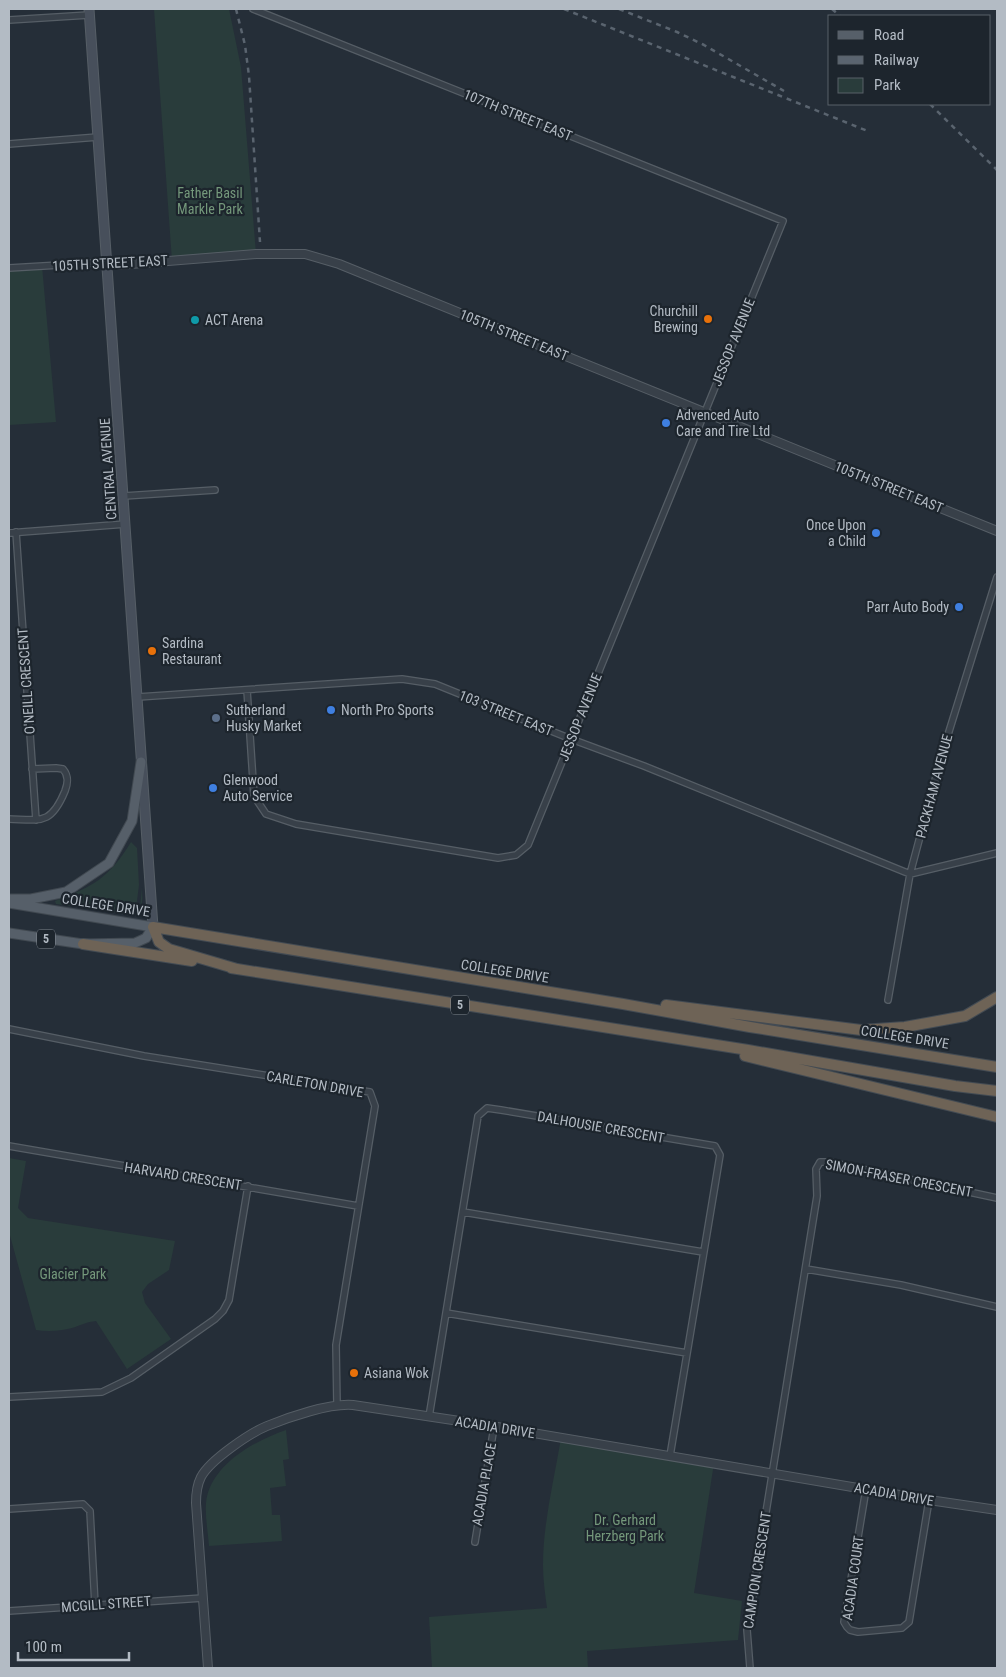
<svg xmlns="http://www.w3.org/2000/svg" width="1006" height="1677" viewBox="0 0 1006 1677" font-family="'Roboto Condensed',sans-serif">
<style>
.green{fill:#293c3b}
.lines{fill:none;stroke-linecap:round;stroke-linejoin:round}
.minor-casing{stroke:#565e66;stroke-width:8}
.tertiary-casing{stroke:#565e66;stroke-width:10}
.secondary-casing{stroke:#565e66;stroke-width:11}
.primary-casing{stroke:#414951;stroke-width:11}
.motorway-casing{stroke:#434b53;stroke-width:12}
.minor{stroke:#384049;stroke-width:5.5}
.tertiary{stroke:#384049;stroke-width:8}
.secondary{stroke:#474f5b;stroke-width:9}
.primary{stroke:#565f69;stroke-width:9}
.motorway{stroke:#6e6356;stroke-width:10}
.rail{stroke:#5a646f;stroke-width:2.5;stroke-dasharray:5 5;stroke-linecap:butt}
.food-dot{fill:#e8710a;stroke:#1d252d;stroke-width:2}
.culture-dot{fill:#0f9aa8;stroke:#1d252d;stroke-width:2}
.shop-dot{fill:#3f7fe0;stroke:#1d252d;stroke-width:2}
.service-dot{fill:#5c6f8a;stroke:#1d252d;stroke-width:2}
.labels{text-anchor:middle;dominant-baseline:central;stroke-width:4.5;stroke-linejoin:round;paint-order:stroke}
.shield{fill:#1d252d;stroke:#868e97;stroke-width:1}
.shield-label{font-size:12px;font-weight:bold;fill:#b3bbc4}
.street-label{font-size:14px;fill:#b3bbc4;stroke:#1d252d}
.park-label{font-size:14px;fill:#74987b;stroke:#1d252d}
.poi-label{font-size:14px;fill:#b3bbc4;stroke:#1d252d;text-anchor:start}
</style>
<rect width="100%" height="100%" fill="#252e38"/>
<path class="green" d="M154,9H229L241,67L256,254L172,261Z
M42,266L56,422L9,425V268Z
M131,842L137,848L139,885L136,909H140L142,887C142,898 145,911 132,914L56,904L55,901C94,886 109,878 131,842Z
M9,1158L26,1161L18,1208L28,1218L175,1241L169,1270L148,1284L142,1292L145,1303L171,1339L127,1369L96,1321C87,1322 81,1325 72,1328C60,1331 48,1332 36,1330L9,1232Z
M286,1430L289,1459L283,1460L286,1486L270,1488L272,1515H280L282,1541L209,1546C208,1532 205,1517 206,1503C210,1465 254,1441 286,1430Z
M561,1438L714,1463L694,1593L742,1601L738,1640L587,1651L588,1668H432L429,1617L547,1608C545,1594 543,1579 543,1565C543,1523 554,1480 561,1438Z"/>
<g class="lines">
<g class="minor-casing">
<path id="minor" d="M9,20L89,15
M9,144L98,137
M9,268L94,263L107,264
M124,496L215,490
M16,532L36,820
M9,533L126,524
M247,690L254,796L266,814L296,824L498,858L516,855L528,845L783,221L253,9
M138,697L402,679L435,684L571,739L644,766L910,874L997,853
M9,819C41,820 51,825 65,791C68,783 69,776 63,769L56,768L32,769
M888,1000L910,874L942,754L997,577
M9,1029L144,1056L370,1092L375,1106L336,1345L337,1405
M9,1146L358,1206
M463,1212L703,1252
M806,1269L901,1285L997,1307
M446,1313L687,1353
M9,1397L102,1392L131,1378L215,1319L223,1311L229,1300L248,1186
M429,1417L478,1116L487,1108L501,1110L715,1146L720,1155L670,1456
M866,1489L844,1622L847,1627L850,1630L858,1632L902,1628L909,1622L929,1500
M9,1509L83,1504L90,1511L95,1605
M475,1542L494,1427
M9,1611L203,1598
M750,1668L747,1630L817,1196L816,1169L820,1162H829L997,1198"/>
</g>
<g class="tertiary-casing">
<path id="tertiary" d="M107,264L118,265L256,254H305L339,264L997,531
M208,1668L196,1503C196,1494 197,1485 201,1477C210,1460 250,1433 267,1426C289,1417 330,1403 353,1405L486,1425L929,1500L997,1510"/>
</g>
<g class="secondary-casing">
<path id="secondary" d="M89,9L153,927"/>
</g>
<g class="primary-casing">
<path id="primary" d="M9,899H31L66,892L109,863L132,821L141,762
M9,903L153,927L146,938L135,943L83,944L9,933"/>
</g>
<g class="motorway-casing">
<path id="motorway" d="M83,944L192,961
M231,968L748,1050L955,1086L997,1091
M237,969L169,949L159,942L153,927L623,1004L750,1027L997,1067
M666,1005L861,1030L905,1027L965,1016L997,997
M745,1056L997,1117"/>
</g>
<use href="#minor" class="minor"/>
<use href="#tertiary" class="tertiary"/>
<use href="#secondary" class="secondary"/>
<use href="#primary" class="primary"/>
<use href="#motorway" class="motorway"/>
<path class="rail" d="M236,9L245,45L249,76L260,242
M564,9L870,132
M619,9L677,32L704,45L784,91
M832,9L840,16
M930,104L997,170"/>
</g>
<g class="food-dot">
<circle cx="708" cy="319" r="5"/>
<circle cx="152" cy="651" r="5"/>
<circle cx="354" cy="1373" r="5"/>
</g>
<circle class="culture-dot" cx="195" cy="320" r="5"/>
<g class="shop-dot">
<circle cx="666" cy="423" r="5"/>
<circle cx="876" cy="533" r="5"/>
<circle cx="959" cy="607" r="5"/>
<circle cx="331" cy="710" r="5"/>
<circle cx="213" cy="788" r="5"/>
</g>
<circle class="service-dot" cx="216" cy="718" r="5"/>
<g class="labels">
<g class="shield">
<rect x="37" y="929.5" width="18" height="19" rx="4"/>
<rect x="451" y="995.5" width="18" height="19" rx="4"/>
</g>
<g class="shield-label">
<text x="46" y="939">5</text>
<text x="460" y="1005">5</text>
</g>
<g class="street-label">
<text transform="translate(518 115) rotate(22)">107TH STREET EAST</text>
<text transform="translate(110 263) rotate(-3)">105TH STREET EAST</text>
<text transform="translate(514 335) rotate(22)">105TH STREET EAST</text>
<text transform="translate(733 342) rotate(-68)">JESSOP AVENUE</text>
<text transform="translate(108 469) rotate(-94)">CENTRAL AVENUE</text>
<text transform="translate(889 487) rotate(22)">105TH STREET EAST</text>
<text transform="translate(26 681) rotate(-94)">O'NEILL CRESCENT</text>
<text transform="translate(506 713) rotate(22)">103 STREET EAST</text>
<text transform="translate(580 717) rotate(-68)">JESSOP AVENUE</text>
<text transform="translate(934 786) rotate(-75)">PACKHAM AVENUE</text>
<text transform="translate(106 905) rotate(9)">COLLEGE DRIVE</text>
<text transform="translate(505 971) rotate(9)">COLLEGE DRIVE</text>
<text transform="translate(905 1037) rotate(9)">COLLEGE DRIVE</text>
<text transform="translate(315 1084) rotate(10)">CARLETON DRIVE</text>
<text transform="translate(601 1127) rotate(10)">DALHOUSIE CRESCENT</text>
<text transform="translate(183 1176) rotate(9)">HARVARD CRESCENT</text>
<text transform="translate(899 1178) rotate(11)">SIMON-FRASER CRESCENT</text>
<text transform="translate(495 1427) rotate(9)">ACADIA DRIVE</text>
<text transform="translate(484 1484) rotate(-80)">ACADIA PLACE</text>
<text transform="translate(894 1494) rotate(10)">ACADIA DRIVE</text>
<text transform="translate(757 1570) rotate(-81)">CAMPION CRESCENT</text>
<text transform="translate(853 1578) rotate(-82)">ACADIA COURT</text>
<text transform="translate(106 1604) rotate(-4)">MCGILL STREET</text>
</g>
<g class="park-label">
<text x="210" y="193">Father Basil<tspan x="210" dy="16">Markle Park</tspan></text>
<text x="73" y="1274">Glacier Park</text>
<text x="625" y="1520">Dr. Gerhard<tspan x="625" dy="16">Herzberg Park</tspan></text>
</g>
<g class="poi-label">
<text x="698" y="311" text-anchor="end">Churchill<tspan x="698" dy="16">Brewing</tspan></text>
<text x="205" y="320">ACT Arena</text>
<text x="676" y="415">Advenced Auto<tspan x="676" dy="16">Care and Tire Ltd</tspan></text>
<text x="866" y="525" text-anchor="end">Once Upon<tspan x="866" dy="16">a Child</tspan></text>
<text x="949" y="607" text-anchor="end">Parr Auto Body</text>
<text x="162" y="643">Sardina<tspan x="162" dy="16">Restaurant</tspan></text>
<text x="226" y="710">Sutherland<tspan x="226" dy="16">Husky Market</tspan></text>
<text x="341" y="710">North Pro Sports</text>
<text x="223" y="780">Glenwood<tspan x="223" dy="16">Auto Service</tspan></text>
<text x="364" y="1373">Asiana Wok</text>
</g>
</g>
<rect width="1006" height="1677" fill="none" stroke="#b3bbc4" stroke-width="20"/>
<rect x="828" y="15" width="162" height="90" fill="#1d252d" stroke="#596169"/>
<rect x="838" y="31" width="25" height="8" fill="#565f69" stroke="#596169"/>
<text x="874" y="40" font-size="15" fill="#b3bbc4">Road</text>
<rect x="838" y="56" width="25" height="8" fill="#5a646f" stroke="#596169"/>
<text x="874" y="65" font-size="15" fill="#b3bbc4">Railway</text>
<rect x="838" y="78" width="25" height="15" fill="#293c3b" stroke="#596169"/>
<text x="874" y="90" font-size="15" fill="#b3bbc4">Park</text>
<path d="M18 1652v8h111v-8" fill="none" stroke="#b3bbc4" stroke-width="2.5"/>
<text x="25" y="1652" font-size="15" fill="#b3bbc4" stroke="#1d252d" stroke-width="4" paint-order="stroke">100 m</text>
</svg>
